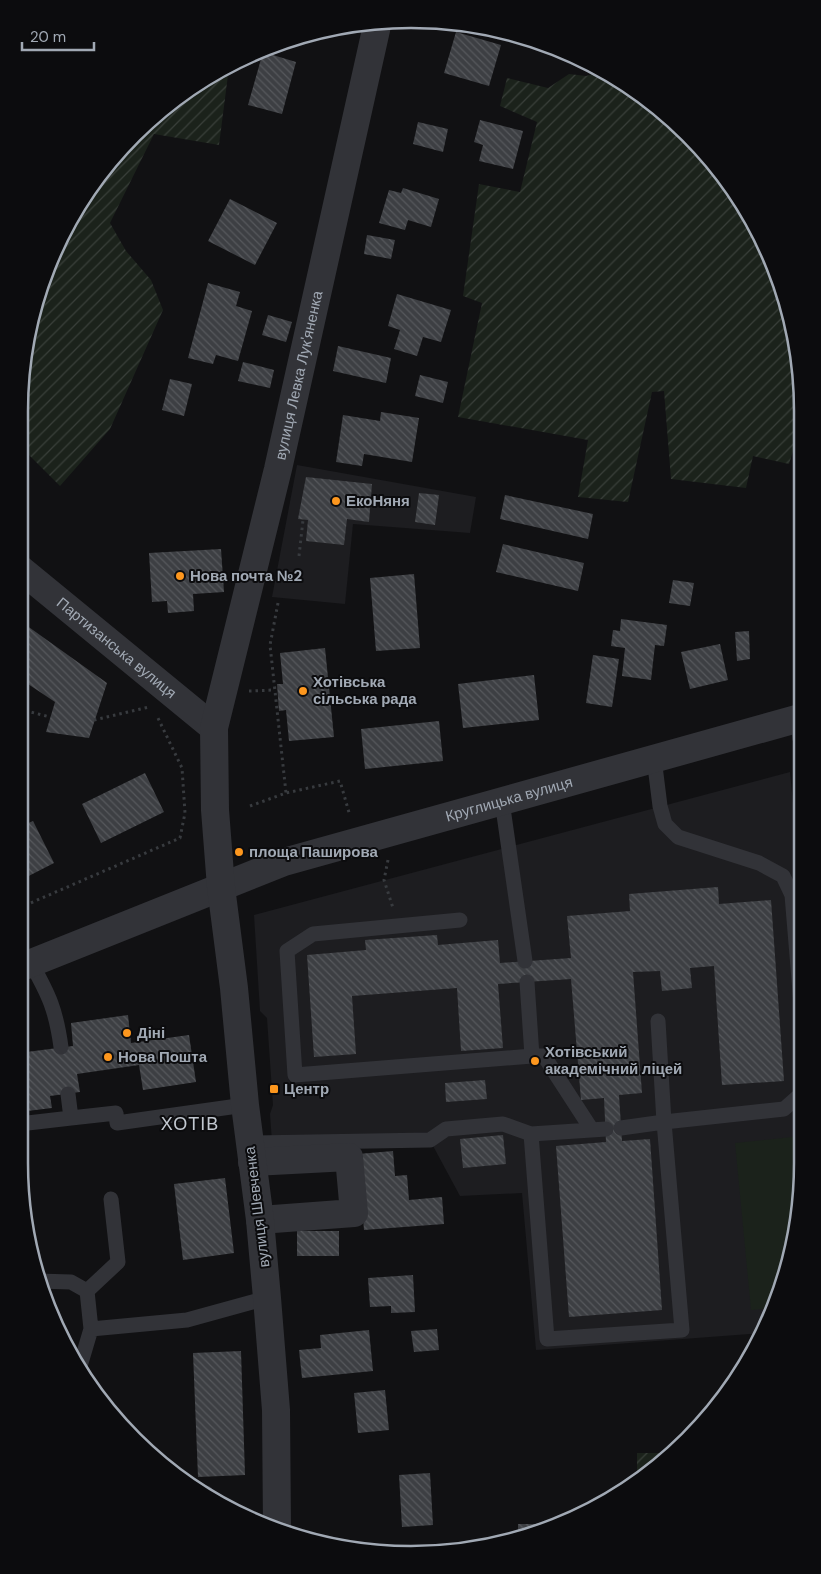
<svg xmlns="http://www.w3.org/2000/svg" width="821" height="1574" viewBox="0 0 821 1574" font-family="'DM Sans',sans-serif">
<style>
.built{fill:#1d1d20}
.green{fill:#1b221b}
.garden{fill:url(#garden-furrows)}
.building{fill:url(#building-back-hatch)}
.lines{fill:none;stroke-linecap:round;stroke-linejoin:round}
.path{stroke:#383b3f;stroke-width:3;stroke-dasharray:2.5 4;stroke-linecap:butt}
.service{stroke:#323338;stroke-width:15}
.minor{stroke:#323338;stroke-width:28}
.tertiary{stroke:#323338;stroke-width:28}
.poi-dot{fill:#fd971e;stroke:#0c0c0e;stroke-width:2}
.labels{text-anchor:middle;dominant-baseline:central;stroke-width:4;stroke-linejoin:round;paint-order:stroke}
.street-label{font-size:15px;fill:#a1a9b4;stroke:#0c0c0e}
.poi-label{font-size:15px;font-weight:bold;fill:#a1a9b4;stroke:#0c0c0e;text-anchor:start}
.quarter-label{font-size:18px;letter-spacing:1px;fill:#c2c8d0;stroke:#0c0c0e}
.rim{fill:none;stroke:#a1a9b4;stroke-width:2.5}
</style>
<defs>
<pattern id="garden-furrows" width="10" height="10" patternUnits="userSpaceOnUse" patternTransform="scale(1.25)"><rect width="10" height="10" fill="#1b221b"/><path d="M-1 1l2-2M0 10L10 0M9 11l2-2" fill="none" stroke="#393f3a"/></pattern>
<pattern id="building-back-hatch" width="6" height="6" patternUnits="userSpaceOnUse" patternTransform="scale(1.25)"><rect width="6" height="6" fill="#3d3f43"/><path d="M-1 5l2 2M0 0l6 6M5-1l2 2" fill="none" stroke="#56585c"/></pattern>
</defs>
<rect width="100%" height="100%" fill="#111113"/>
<path class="built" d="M297,465L476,497L470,533L353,524L345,604L272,597Z
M790,772L800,878L801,1189L789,1265L763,1333L536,1350L522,1193L460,1196L432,1144L272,1142L270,1114L273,1105L267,1018L260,1011L254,915Z"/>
<path class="green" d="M801,1136V1189L789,1265L773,1308L751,1310L735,1143Z"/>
<path class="garden" d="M599,69L669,116L736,193L773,261L799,359V432L789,464L753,456L746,488L671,479L664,391L652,392L628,502L578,497L588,440L458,417L482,303L463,296L479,184L520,192L537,122L500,106L507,78L548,88L569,74L586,76L597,73Z
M214,72L228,75L219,145L154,134L110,223L126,251L151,280L163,310L110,429L60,486L20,446C20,426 18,405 20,385C28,284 76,183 152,116C171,99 194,86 214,72Z
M637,1453H671L637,1477Z"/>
<path class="building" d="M456,32L501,45L489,86L444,73Z
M263,52L296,62L282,114L248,105Z
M480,120L523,131L513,169L479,161L483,145L474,142Z
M418,122L448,129L443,152L413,144Z
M403,188L439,199L431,227L408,220L405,230L379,223L389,190L401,193Z
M230,199L277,223L255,265L208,241Z
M367,235L395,240L391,259L364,254Z
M208,283L240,292L236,306L252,311L238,361L216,355L213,364L188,358Z
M397,294L451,310L441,342L423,337L417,356L394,349L400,330L388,326Z
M268,315L292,322L286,342L262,335Z
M338,346L391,358L386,383L333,371Z
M243,362L274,370L270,388L238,381Z
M420,375L448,382L443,403L415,396Z
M170,379L192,384L184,416L162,410Z
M381,412L419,418L412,462L364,454L362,466L336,462L343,415L380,421Z
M306,477L372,484L369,522L347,519L344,545L306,541L308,520L298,519Z
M419,493L439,495L435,525L415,522Z
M505,495L593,514L588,539L500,519Z
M503,544L584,563L578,591L496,572Z
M221,549L224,592L193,594L194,611L168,613L167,601L152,602L149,553Z
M793,556H799L800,607H796Z
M414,574L420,648L376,651L370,578Z
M673,580L694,583L690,606L669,603Z
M621,619L667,625L664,646L655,645L651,680L622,676L625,648L611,646L613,630L620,631Z
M19,620L107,683L89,738L46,732L55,702L19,678Z
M749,631L750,659L737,661L735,632Z
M720,644L728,680L690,689L681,652Z
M325,648L334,737L289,741L286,710L279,711L277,684H283L280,653Z
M593,655L619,659L612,707L586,703Z
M534,675L539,720L463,728L458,684Z
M439,721L443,761L365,769L361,729Z
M145,773L164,812L101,843L82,804Z
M33,821L54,863L19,881V827Z
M718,887L719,904L771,900L784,1081L722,1085L714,966L690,968L692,988L662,991L660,971L633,972L642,1093L619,1095L622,1141L650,1139L662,1310L569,1317L556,1146L606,1142L604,1098L581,1100L571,979L498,984L503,1048L461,1051L457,988L352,996L356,1054L314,1057L307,955L366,950L365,940L437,935L438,945L498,940L500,963L571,958L567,916L630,911L629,894Z
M128,1015L131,1043L189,1035L196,1082L143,1090L139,1065L77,1074L80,1092L50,1096L52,1108L19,1112V1053L73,1046L71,1023Z
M485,1080L487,1099L446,1102L445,1083Z
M503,1135L506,1164L463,1168L460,1139Z
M393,1151L395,1176L407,1175L409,1200L442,1197L444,1224L364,1230L358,1154Z
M225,1178L234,1253L183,1260L174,1184Z
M297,1231H339V1256H297Z
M413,1275L415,1312L391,1313V1306L370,1307L368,1278Z
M52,1292L55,1319L41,1293Z
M437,1329L439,1350L414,1352L411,1331Z
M369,1330L373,1371L302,1378L299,1350L321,1348L320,1335Z
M241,1351L245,1475L198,1477L193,1353Z
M385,1390L389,1430L358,1433L354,1393Z
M430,1473L433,1525L402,1527L399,1475Z
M518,1524H553L518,1535Z
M476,1542H493L468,1550Z"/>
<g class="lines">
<path class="path" d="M299,556L303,520
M278,603L270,645L286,793
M249,691L274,690
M19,709L50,717
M94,720L149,707
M250,806L286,793L340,781L350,816
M388,860L384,880L393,908
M19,908L180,838L185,813L182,768L157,716"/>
<path class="service" d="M798,719L800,739
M654,758L660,806L665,824L678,837L759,863L783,876L792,895L801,1004
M502,801L525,961
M460,920L313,934L287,951L295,1075L532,1056L527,982
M31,963C49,995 56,1010 61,1047
M532,1056H544L592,1130
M71,1118L116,1113L117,1123L245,1105
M19,1124L71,1118L68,1094
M621,1128L664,1122L658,1021
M531,1134L606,1129
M250,1143L430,1140L446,1129L503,1124L531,1134L547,1339L682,1330L664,1122L784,1109L801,1094
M38,1281L71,1282L87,1291
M91,1329L87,1291L118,1262L111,1199
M80,1366L91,1329L187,1320L267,1298
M201,1493H206"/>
<g class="minor">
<path id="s1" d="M19,568L214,728"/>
<path d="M252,1162L349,1157L354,1213L260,1220"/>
</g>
<g class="tertiary">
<path id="s2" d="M19,968L284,862L800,718"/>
<path id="s3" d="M277,1527L276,1410L267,1298L260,1220L245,1105L234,988L221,887L215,810L214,728L278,469L378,21"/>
</g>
</g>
<g class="poi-dot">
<circle cx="336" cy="501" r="5"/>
<circle cx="180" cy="576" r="5"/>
<circle cx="303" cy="691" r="5"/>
<circle cx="239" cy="852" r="5"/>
<circle cx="127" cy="1033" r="5"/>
<circle cx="108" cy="1057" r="5"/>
<circle cx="535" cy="1061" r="5"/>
<rect x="269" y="1084" width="10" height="10" rx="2.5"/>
</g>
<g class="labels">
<g class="street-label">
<text stroke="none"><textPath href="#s3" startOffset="1165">вулиця Левка Лук'яненка</textPath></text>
<text stroke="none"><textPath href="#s1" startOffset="126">Партизанська вулиця</textPath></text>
<text stroke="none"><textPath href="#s2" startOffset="519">Круглицька вулиця</textPath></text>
<text transform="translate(257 1207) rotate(-97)">вулиця Шевченка</text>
</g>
<g class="poi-label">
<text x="346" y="501">ЕкоНяня</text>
<text x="190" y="576">Нова почта №2</text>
<text x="313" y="682">Хотівська<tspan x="313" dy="17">сільська рада</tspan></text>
<text x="249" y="852">площа Паширова</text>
<text x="137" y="1033">Діні</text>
<text x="545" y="1052">Хотівський<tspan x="545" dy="17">академічний ліцей</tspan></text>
<text x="118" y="1057">Нова Пошта</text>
<text x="284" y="1089">Центр</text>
</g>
<g class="quarter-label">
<text x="190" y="1124">ХОТІВ</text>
</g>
</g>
<path d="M0 0H821V1574H0ZM411 28H411A383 383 0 0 1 794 411V1163A383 383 0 0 1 411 1546H411A383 383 0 0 1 28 1163V411A383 383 0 0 1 411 28Z" fill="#0c0c0e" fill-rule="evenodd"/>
<path class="rim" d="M411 28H411A383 383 0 0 1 794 411V1163A383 383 0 0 1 411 1546H411A383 383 0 0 1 28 1163V411A383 383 0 0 1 411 28Z"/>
<path d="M22 42v8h72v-8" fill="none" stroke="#a1a9b4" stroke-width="2.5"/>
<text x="30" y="42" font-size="15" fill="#a1a9b4" stroke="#0c0c0e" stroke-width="4" paint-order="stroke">20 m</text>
</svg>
